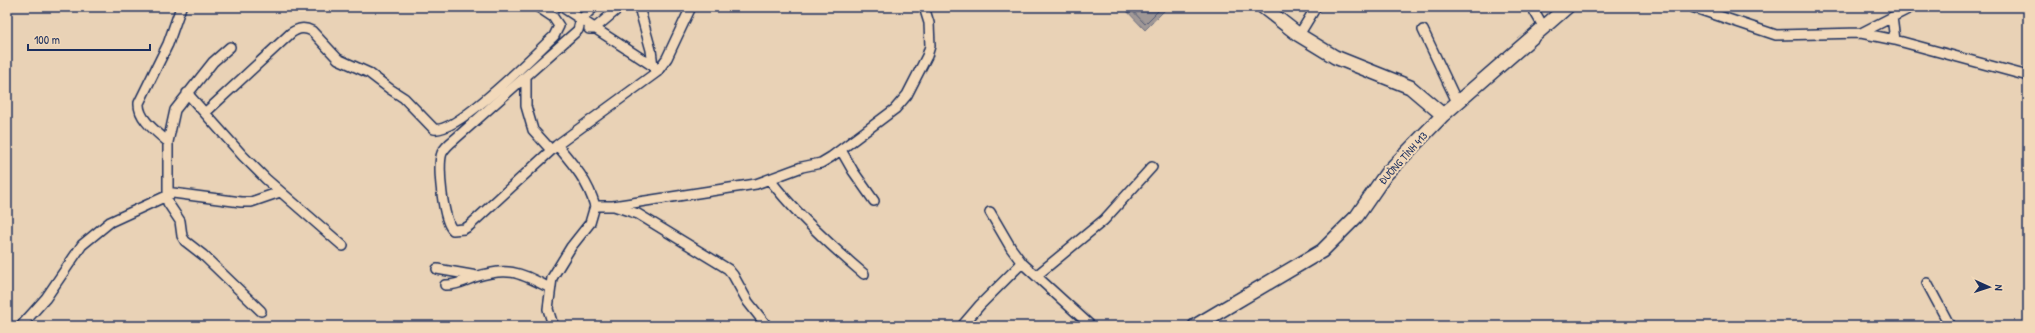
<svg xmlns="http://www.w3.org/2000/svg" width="2035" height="333" viewBox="0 0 2035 333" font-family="'Patrick Hand',sans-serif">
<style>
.water{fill:#a09896;stroke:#6b6e80}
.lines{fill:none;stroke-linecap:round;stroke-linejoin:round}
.shore{stroke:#505974;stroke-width:1}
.street-casing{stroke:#1b2f5e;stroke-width:12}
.secondary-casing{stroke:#1b2f5e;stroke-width:16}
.street{stroke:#f2d9ba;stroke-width:9}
.secondary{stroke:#f2d9ba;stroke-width:13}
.labels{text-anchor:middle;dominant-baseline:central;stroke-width:4;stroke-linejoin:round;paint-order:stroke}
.street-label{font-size:11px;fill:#1b2f5e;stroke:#f2d9ba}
</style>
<rect width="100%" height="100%" fill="#e9d2b6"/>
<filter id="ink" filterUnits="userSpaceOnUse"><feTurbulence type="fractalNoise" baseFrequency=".025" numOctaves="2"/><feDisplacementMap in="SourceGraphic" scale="8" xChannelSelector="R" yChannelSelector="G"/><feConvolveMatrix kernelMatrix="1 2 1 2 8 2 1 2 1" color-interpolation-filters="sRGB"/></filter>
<g filter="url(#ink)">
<path class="water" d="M1123,7H1168L1145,30Z"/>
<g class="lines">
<path class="shore" d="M1129,7L1145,24L1162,7"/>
<g class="street-casing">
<path id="street" d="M562,7L653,66L657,72
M594,7L581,19L578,30L455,139C450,143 445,147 442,153C437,165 443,222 453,230L464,229L469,226L557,145L657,72L667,58L691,7
M639,7L651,50L653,66
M1532,7L1543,26
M1692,7L1776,35L1861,33L1895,40L2028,76
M1892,17L1895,40
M589,29H594L620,7
M1423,30L1457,102
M1861,33L1912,7
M1299,35L1316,7
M230,47L213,62L175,110L168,142V203L180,221L182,236L185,241L203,255L261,311
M526,76V106L533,130L551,150
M187,93L243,156L266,179L343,246
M206,112L291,33C299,28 304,27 312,31L338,59L369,73L390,89L404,98L434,129C457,134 535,54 554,36L559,26L553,17L538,7
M168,142C157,132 138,119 139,103L168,44L181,7
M557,145C573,164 588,181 595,206H613L756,184L802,167L821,163L831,157L895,109L907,95L927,56L930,46L929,23L924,7
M841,150L853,171L874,201
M770,180C797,215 831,246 864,274
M614,206L638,214L728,269L733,275L748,302L767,326
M990,212L1011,248L1022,263L1091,326
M437,269L477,276
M1036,276L1104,220L1152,167
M1927,283L1950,326
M445,285C456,286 466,280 475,277C510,266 520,273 550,288
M21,326L46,298L82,245L110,222L173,193L241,202H251L280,192
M555,326L552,322L548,309L552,278L571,247L590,223L595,206
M962,326L980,305L1022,263"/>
</g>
<g class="secondary-casing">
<path id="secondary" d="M1263,7L1299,35L1335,57L1410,87L1443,115
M1195,326L1322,251L1357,216L1386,174L1443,115L1567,7"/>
</g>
<use href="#street" class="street"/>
<use href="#secondary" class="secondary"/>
</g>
</g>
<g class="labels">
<g class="street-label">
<text transform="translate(1403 158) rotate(-48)">ĐƯỜNG TỈNH 413</text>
</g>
</g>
<rect width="2035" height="333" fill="none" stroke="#f2d9ba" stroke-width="24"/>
<rect x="12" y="12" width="2011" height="309" fill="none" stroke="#1b2f5e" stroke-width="1.5" filter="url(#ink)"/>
<g transform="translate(1989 287) rotate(93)" stroke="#f2d9ba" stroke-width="3" paint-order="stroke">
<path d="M0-3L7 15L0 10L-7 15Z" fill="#1b2f5e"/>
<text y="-6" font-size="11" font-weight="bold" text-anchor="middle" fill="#1b2f5e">N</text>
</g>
<path d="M28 44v6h122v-6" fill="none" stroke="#1b2f5e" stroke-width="2"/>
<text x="34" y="44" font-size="12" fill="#1b2f5e" stroke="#f2d9ba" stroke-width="3" paint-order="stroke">100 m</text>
</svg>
